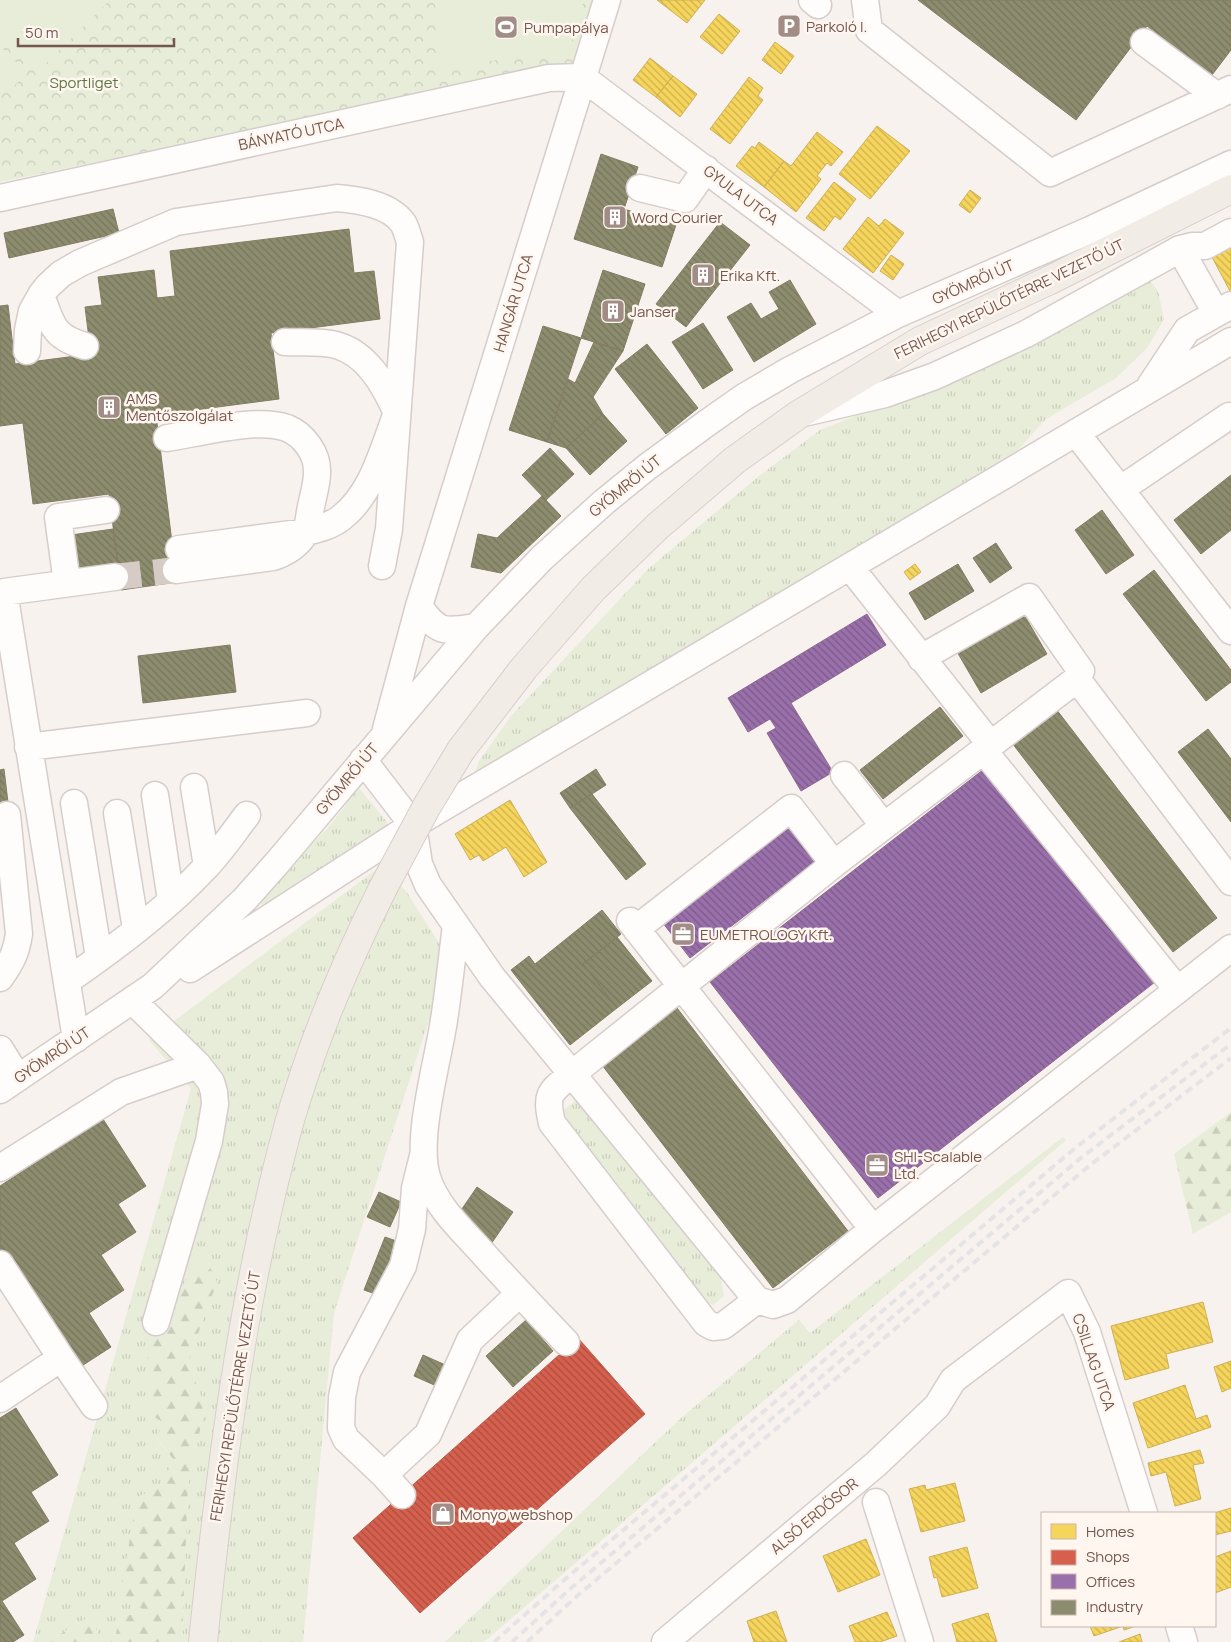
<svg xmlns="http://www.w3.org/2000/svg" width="1231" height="1642" viewBox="0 0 1231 1642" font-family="Manrope,sans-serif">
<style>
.grass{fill:url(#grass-tufts)}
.forest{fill:url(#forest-firs)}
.park{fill:url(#park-crowns)}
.pitch{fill:#e7edd9}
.homes{fill:url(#homes-back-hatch);stroke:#cfaf58}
.shops{fill:url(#shops-back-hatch);stroke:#b95d4d}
.offices{fill:url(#offices-back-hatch);stroke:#8e688f}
.industry{fill:url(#industry-back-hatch);stroke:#857c64}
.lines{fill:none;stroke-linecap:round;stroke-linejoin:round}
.minor-tunnel{stroke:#d6cbc5;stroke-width:26;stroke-dasharray:26 13;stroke-linecap:butt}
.minor-casing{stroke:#d6cdca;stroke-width:29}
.major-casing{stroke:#d8cfcb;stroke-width:30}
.minor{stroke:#fefdfc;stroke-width:26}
.major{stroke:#f2ece6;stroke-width:28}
.rail{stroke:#e5e3e5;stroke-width:4;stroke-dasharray:8 5;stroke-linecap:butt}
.major-bridge-casing{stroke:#d8cfcb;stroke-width:30;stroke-linecap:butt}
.major-bridge{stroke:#f2ece6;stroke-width:28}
.labels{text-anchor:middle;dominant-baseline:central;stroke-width:5;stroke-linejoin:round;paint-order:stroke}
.poi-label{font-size:15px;fill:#75564e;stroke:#fef6ef;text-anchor:start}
.park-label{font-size:15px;fill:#5e7946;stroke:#fef6ef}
.street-label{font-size:15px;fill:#75564e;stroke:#fef6ef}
</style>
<defs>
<pattern id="grass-tufts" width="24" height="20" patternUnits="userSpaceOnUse" patternTransform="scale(1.25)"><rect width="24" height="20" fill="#e7edd9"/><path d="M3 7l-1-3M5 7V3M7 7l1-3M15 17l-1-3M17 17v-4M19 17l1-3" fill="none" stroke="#cacdbc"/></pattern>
<pattern id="forest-firs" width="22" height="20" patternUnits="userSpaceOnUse" patternTransform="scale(1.25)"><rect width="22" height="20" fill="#e7edd9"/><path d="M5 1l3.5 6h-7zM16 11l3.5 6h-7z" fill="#cacdbc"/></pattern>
<pattern id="park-crowns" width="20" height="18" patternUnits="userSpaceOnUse" patternTransform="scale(1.25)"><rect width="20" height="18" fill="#e7edd9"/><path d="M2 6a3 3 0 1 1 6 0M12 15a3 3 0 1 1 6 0" fill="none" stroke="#cacdbc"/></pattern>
<pattern id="homes-back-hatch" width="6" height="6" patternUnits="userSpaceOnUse" patternTransform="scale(1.25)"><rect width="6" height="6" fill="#f6d55c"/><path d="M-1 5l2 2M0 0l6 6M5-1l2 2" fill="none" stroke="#ccb04e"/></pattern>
<pattern id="shops-back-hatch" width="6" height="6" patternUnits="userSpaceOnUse" patternTransform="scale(1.25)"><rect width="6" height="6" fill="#d6604d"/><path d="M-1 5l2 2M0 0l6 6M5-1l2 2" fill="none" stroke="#a94e40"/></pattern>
<pattern id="offices-back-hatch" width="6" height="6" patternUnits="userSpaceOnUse" patternTransform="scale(1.25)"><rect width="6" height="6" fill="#9970ab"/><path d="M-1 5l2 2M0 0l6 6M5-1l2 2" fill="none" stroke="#7c5a86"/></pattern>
<pattern id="industry-back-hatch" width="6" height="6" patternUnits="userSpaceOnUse" patternTransform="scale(1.25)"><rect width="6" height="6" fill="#8c8c6e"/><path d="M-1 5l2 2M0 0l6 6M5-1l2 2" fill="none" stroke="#77755d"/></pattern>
</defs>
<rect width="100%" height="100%" fill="#f7f2ed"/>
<path class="grass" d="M1148,278L1158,291L1164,319L1147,348L1116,378L1046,419L1018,450L474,777L479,761L511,716L648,569L759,476L820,430L880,406Z
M355,788H359L387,822L386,827L267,903L262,904L258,902L296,860L327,829L345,806Z
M382,865L406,891L442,948L439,989L334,1313L303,1642H182L188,1486L205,1407L188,1361L217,1282L157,1439L173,1459L162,1487L150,1613L120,1616L114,1642H100L92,1615L55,1637V1642H33L191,1089L149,1040Z
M579,1098L720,1273L724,1296L713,1305L697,1299L556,1116Z
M1063,1137L1066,1140L484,1642H445L682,1417L799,1320L810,1333Z"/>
<path class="forest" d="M1231,1112V1212L1193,1234L1174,1154Z
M194,1260L208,1263L217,1282L188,1361L205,1407L188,1486L182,1642H114L120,1616L149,1613L120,1596L137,1497L161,1487L173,1459L157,1438L163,1422L150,1415L147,1368L148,1341L172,1314Z
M92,1615L100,1642H55V1637Z"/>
<path class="park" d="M0,0H594L577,56L574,63L0,182Z"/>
<path class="pitch" d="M0,0H110L39,70L0,30Z
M435,0H584L568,54L511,57L438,72Z
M0,46L27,73L11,89L0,79Z"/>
<path class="homes" d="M657,0H705L687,23Z
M719,14L740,31L722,54L700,37Z
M775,42L794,56L781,74L762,60Z
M650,58L673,76L656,97L633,80Z
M673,76L697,94L680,117L656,97Z
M749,77L763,88L758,96L763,100L730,144L710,129Z
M877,126L910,151L870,199L839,174Z
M817,132L843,152L831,166L827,163L817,176L821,179L796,212L764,187L784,161L791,166Z
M759,142L784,161L764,187L736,166L752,146L755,148Z
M834,182L856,199L840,220L835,216L824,231L806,218Z
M970,190L981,198L970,213L959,205Z
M868,217L879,226L885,219L904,233L873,273L843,249Z
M1231,223V293L1202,238Z
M891,255L904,264L893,280L880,271Z
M915,564L921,572L910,580L904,572Z
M510,800L547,862L524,877L506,847L483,861L479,855L470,860L455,834Z
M1203,1302L1213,1342L1166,1354L1169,1368L1125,1380L1111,1326Z
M1231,1361V1388L1222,1392L1214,1367Z
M1185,1385L1196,1419L1207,1415L1211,1427L1148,1448L1133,1403Z
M1200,1450L1204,1463L1193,1465L1201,1499L1175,1506L1166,1472L1151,1476L1148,1463Z
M955,1483L965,1521L921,1532L909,1489L925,1485L926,1490Z
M1231,1508V1531L1215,1535L1214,1513Z
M866,1539L880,1575L838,1592L823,1556Z
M967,1547L978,1588L942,1597L937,1577L934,1578L929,1557Z
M1231,1551V1587L1215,1593V1557Z
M776,1611L787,1642H754L747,1621Z
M887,1612L897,1636L880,1642H855L849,1626Z
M988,1613L997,1642H957L952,1624Z
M1090,1626H1136L1124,1630L1123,1626L1094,1636Z
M1140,1634L1142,1642H1119Z"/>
<path class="shops" d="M578,1338L645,1414L420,1613L353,1538Z"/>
<path class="offices" d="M867,614L886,645L791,703L833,772L801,791L767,733L776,728L770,719L748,732L728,698Z
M988,766L1155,982L878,1198L710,982Z
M789,817L821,857L690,958L659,918Z"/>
<path class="industry" d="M918,0H1231V50L1212,75L1147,26L1076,120Z
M601,154L638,167L624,209L676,225L662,267L574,239Z
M113,209L119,233L9,258L4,233Z
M720,222L750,245L686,327L656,304Z
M349,229L354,273L374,271L380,319L271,333L279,399L156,415L177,582L121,590L109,494L33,504L23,423L0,426V306L8,305L15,364L91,354L85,307L102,305L98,277L154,270L157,298L175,296L170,251Z
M603,270L645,284L623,351L581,338Z
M790,280L816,324L754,362L727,317L751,303L761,319L779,309L769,292Z
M703,323L733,370L703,389L672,342Z
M543,326L581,338L547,442L509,430Z
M594,342L623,351L593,397L603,414L566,448L547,442L568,379L575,383Z
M647,344L698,408L666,434L615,369Z
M603,414L627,441L590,475L566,448Z
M550,448L574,474L546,500L522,475Z
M1231,475V530L1201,554L1174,520Z
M542,496L561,516L501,573L471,567L478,534L497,538Z
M1102,510L1134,555L1106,574L1075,530Z
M113,529L119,571L77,577L71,535Z
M996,543L1012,568L990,583L973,558Z
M958,564L974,591L925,620L909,593Z
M1154,570L1231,670V682L1206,701L1123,594Z
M1022,611L1047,654L981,693L956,650Z
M230,645L236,692L143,703L138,656Z
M940,707L963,736L883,799L860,770Z
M1056,709L1217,918L1173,952L1012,743Z
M1208,729L1231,759V822L1178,752Z
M4,769L9,811L0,812V770Z
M596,769L606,785L570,808L560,793Z
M592,794L646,864L626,880L570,808Z
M602,910L621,934L583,964L617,1008L570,1045L511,970L529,956L535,964Z
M617,937L652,981L617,1008L583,964Z
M677,1008L848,1231L773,1288L602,1065Z
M103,1119L146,1186L118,1204L136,1232L101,1255L124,1290L89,1313L111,1347L77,1369L0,1250V1186Z
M477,1187L513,1212L491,1244L455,1219Z
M379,1192L401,1202L390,1227L367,1217Z
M385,1237L402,1243L381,1296L364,1290Z
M526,1320L553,1351L513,1387L486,1356Z
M423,1355L450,1367L441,1388L414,1376Z
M16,1408L58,1475L31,1492L49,1521L14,1543L36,1579L2,1601L24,1635L13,1642H0V1418Z"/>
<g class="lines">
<path class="minor-tunnel" d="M115,577L176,570"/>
<g class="minor-casing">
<path id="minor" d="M812,0L818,5
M865,0L869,30L1050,173L1231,89
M1144,42L1217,96
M582,77L898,314
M640,188L685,199L706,169
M0,198L549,78L582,77
M1180,249L1216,313
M41,295C52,324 52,337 85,346
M27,351L28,330L32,311L41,295L48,286L61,274L80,263L176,222L337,198C359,200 389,204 403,223C406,228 408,236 410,242L389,529L382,566
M1150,386L1187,330L1231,305
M808,412L885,394L935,376L1026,334L1180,249L1192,246H1205L1231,232
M1076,433L1231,631
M167,438C199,433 257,417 287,428C304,435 318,454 317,473C317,484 313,496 311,507C309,514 309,526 305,533C299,545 285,553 273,557L176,570
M1121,489L1229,416
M179,549L306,532C318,529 331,526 341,518C373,493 383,449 397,413C385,386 367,353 336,345C320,341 302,343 285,342
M850,567L991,745
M67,583L58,517L106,510
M419,606C438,634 445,632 476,627
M921,658L1029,597L1081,671L1077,679
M386,729L419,606L607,0
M28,747L307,713
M984,751L1177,989
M363,760L413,825L419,864L428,885L492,977L572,1074L834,864L1077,679L1231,882
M844,775L884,826
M194,787L207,866
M155,795L171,900
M74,803L99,957
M117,813L136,929
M630,921L873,1229
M456,925C452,957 449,988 444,1020C438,1061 415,1139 427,1177C436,1206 460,1228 480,1250C508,1281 537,1312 566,1342
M636,929L791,808L834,864
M190,969L413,825L1231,341
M0,978C12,961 16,953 19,934L7,815
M67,981C112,950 167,909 204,869C220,853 233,833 247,815
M132,1000L198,1065L211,1082L214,1092L215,1104L209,1141L156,1322
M76,1039L4,592L115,577
M0,1049L18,1078
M0,1090L153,986L245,899L277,863L476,627L542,558L604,502L647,467L707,423L744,397L790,370L898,314L1090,230L1231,164
M423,1156L415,1188L412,1229L403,1266L347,1372L342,1397L341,1428L346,1439L384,1475L428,1434L470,1340L519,1294
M0,1168L121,1092L198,1065
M0,1264L61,1358L0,1399
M757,1300L723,1326L713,1327L706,1323L552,1123C545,1093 550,1092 572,1074L757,1300L773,1305L787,1300L873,1229L1231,948
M61,1358L94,1406
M384,1475L402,1495
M876,1502L920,1642
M1179,1626L1184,1642
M665,1642L876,1464L937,1406L953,1380L1068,1293L1087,1332L1144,1513"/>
</g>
<g class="major-casing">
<path id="major" d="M461,750L524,668L593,589L658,526L735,460L798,415L920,341L1050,280L1231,189
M203,1642C218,1496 235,1351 268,1208C277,1169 286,1129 299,1091C321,1021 350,954 383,888"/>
</g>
<use href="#minor" class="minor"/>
<use href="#major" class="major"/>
<path class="rail" d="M494,1642L563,1581L1074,1149L1231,1028
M512,1642L570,1589L1082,1157L1231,1044
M527,1642L577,1596L1089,1166L1231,1058"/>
<g class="major-bridge-casing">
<path id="major-bridge" d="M383,888L427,806L461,750"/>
</g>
<use href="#major-bridge" class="major-bridge"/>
</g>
<defs>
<g id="parking-square" transform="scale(1.25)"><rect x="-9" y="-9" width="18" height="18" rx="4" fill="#a28d86" stroke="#fef6ef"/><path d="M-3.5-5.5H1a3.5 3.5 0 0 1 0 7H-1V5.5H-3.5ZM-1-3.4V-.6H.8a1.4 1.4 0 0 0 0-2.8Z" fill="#fff"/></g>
<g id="stadium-square" transform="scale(1.25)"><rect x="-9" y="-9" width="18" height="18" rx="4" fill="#a28d86" stroke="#fef6ef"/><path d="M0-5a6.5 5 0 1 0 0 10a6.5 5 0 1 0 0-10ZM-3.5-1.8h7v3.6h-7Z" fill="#fff"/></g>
<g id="building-square" transform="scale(1.25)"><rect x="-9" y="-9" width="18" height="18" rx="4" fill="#a28d86" stroke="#fef6ef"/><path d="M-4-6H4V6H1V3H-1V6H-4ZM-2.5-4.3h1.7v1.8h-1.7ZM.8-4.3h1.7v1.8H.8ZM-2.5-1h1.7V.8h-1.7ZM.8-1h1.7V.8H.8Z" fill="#fff"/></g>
<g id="office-square" transform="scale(1.25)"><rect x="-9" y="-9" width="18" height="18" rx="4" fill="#a28d86" stroke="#fef6ef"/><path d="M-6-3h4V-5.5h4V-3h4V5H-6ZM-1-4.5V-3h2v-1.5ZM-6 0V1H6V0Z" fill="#fff"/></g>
<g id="shop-square" transform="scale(1.25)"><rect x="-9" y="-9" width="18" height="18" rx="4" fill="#a28d86" stroke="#fef6ef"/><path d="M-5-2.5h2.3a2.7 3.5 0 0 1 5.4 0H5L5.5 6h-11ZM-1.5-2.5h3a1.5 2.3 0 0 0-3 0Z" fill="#fff"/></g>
</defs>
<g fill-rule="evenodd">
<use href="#parking-square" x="789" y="26"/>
<use href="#stadium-square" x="506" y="27"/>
<use href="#building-square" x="615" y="217"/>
<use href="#building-square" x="703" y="275"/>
<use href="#building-square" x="613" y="311"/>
<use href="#building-square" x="109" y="407"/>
<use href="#office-square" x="683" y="934"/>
<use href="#office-square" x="877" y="1165"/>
<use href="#shop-square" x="443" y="1514"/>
</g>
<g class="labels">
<g class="poi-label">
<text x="806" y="26">Parkoló I.</text>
<text x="524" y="27">Pumpapálya</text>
<text x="632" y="217">Word Courier</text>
<text x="720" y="275">Erika Kft.</text>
<text x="630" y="311">Janser</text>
<text x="126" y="398">AMS<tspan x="126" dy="17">Mentőszolgálat</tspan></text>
<text x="700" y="934">EUMETROLOGY Kft.</text>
<text x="894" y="1156">SHI-Scalable<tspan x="894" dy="17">Ltd.</tspan></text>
<text x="460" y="1514">Monyo webshop</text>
</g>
<g class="park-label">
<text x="84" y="82">Sportliget</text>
</g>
<g class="street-label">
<text transform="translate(291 134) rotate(-12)">BÁNYATÓ UTCA</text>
<text transform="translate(741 195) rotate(37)">GYULA UTCA</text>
<text transform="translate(973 282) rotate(-24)">GYÖMRŐI ÚT</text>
<text transform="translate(1009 299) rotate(-26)">FERIHEGYI REPÜLŐTÉRRE VEZETŐ ÚT</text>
<text transform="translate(513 303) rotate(-73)">HANGÁR UTCA</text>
<text transform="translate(625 486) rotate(-39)">GYÖMRŐI ÚT</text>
<text transform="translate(347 779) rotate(-50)">GYÖMRŐI ÚT</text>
<text transform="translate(52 1055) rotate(-34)">GYÖMRŐI ÚT</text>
<text transform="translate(1094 1362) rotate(71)">CSILLAG UTCA</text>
<text transform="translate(235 1396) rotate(-81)">FERIHEGYI REPÜLŐTÉRRE VEZETŐ ÚT</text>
<text transform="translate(814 1516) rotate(-40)">ALSÓ ERDŐSOR</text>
</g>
</g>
<rect x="1041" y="1512" width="175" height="115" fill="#fef6ef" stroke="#c7b6af"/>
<rect x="1051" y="1524" width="25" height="15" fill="#f6d55c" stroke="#c7b6af"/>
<text x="1086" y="1537" font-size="15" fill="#75564e">Homes</text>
<rect x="1051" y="1550" width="25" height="15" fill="#d6604d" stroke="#c7b6af"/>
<text x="1086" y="1562" font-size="15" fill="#75564e">Shops</text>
<rect x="1051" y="1574" width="25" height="15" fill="#9970ab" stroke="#c7b6af"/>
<text x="1086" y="1587" font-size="15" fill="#75564e">Offices</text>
<rect x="1051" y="1600" width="25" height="15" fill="#8c8c6e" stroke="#c7b6af"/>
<text x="1086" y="1612" font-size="15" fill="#75564e">Industry</text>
<path d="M18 38v8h156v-8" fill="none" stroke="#75564e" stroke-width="2.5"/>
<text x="25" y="38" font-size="15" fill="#75564e" stroke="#fef6ef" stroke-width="4" paint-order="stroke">50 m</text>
</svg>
